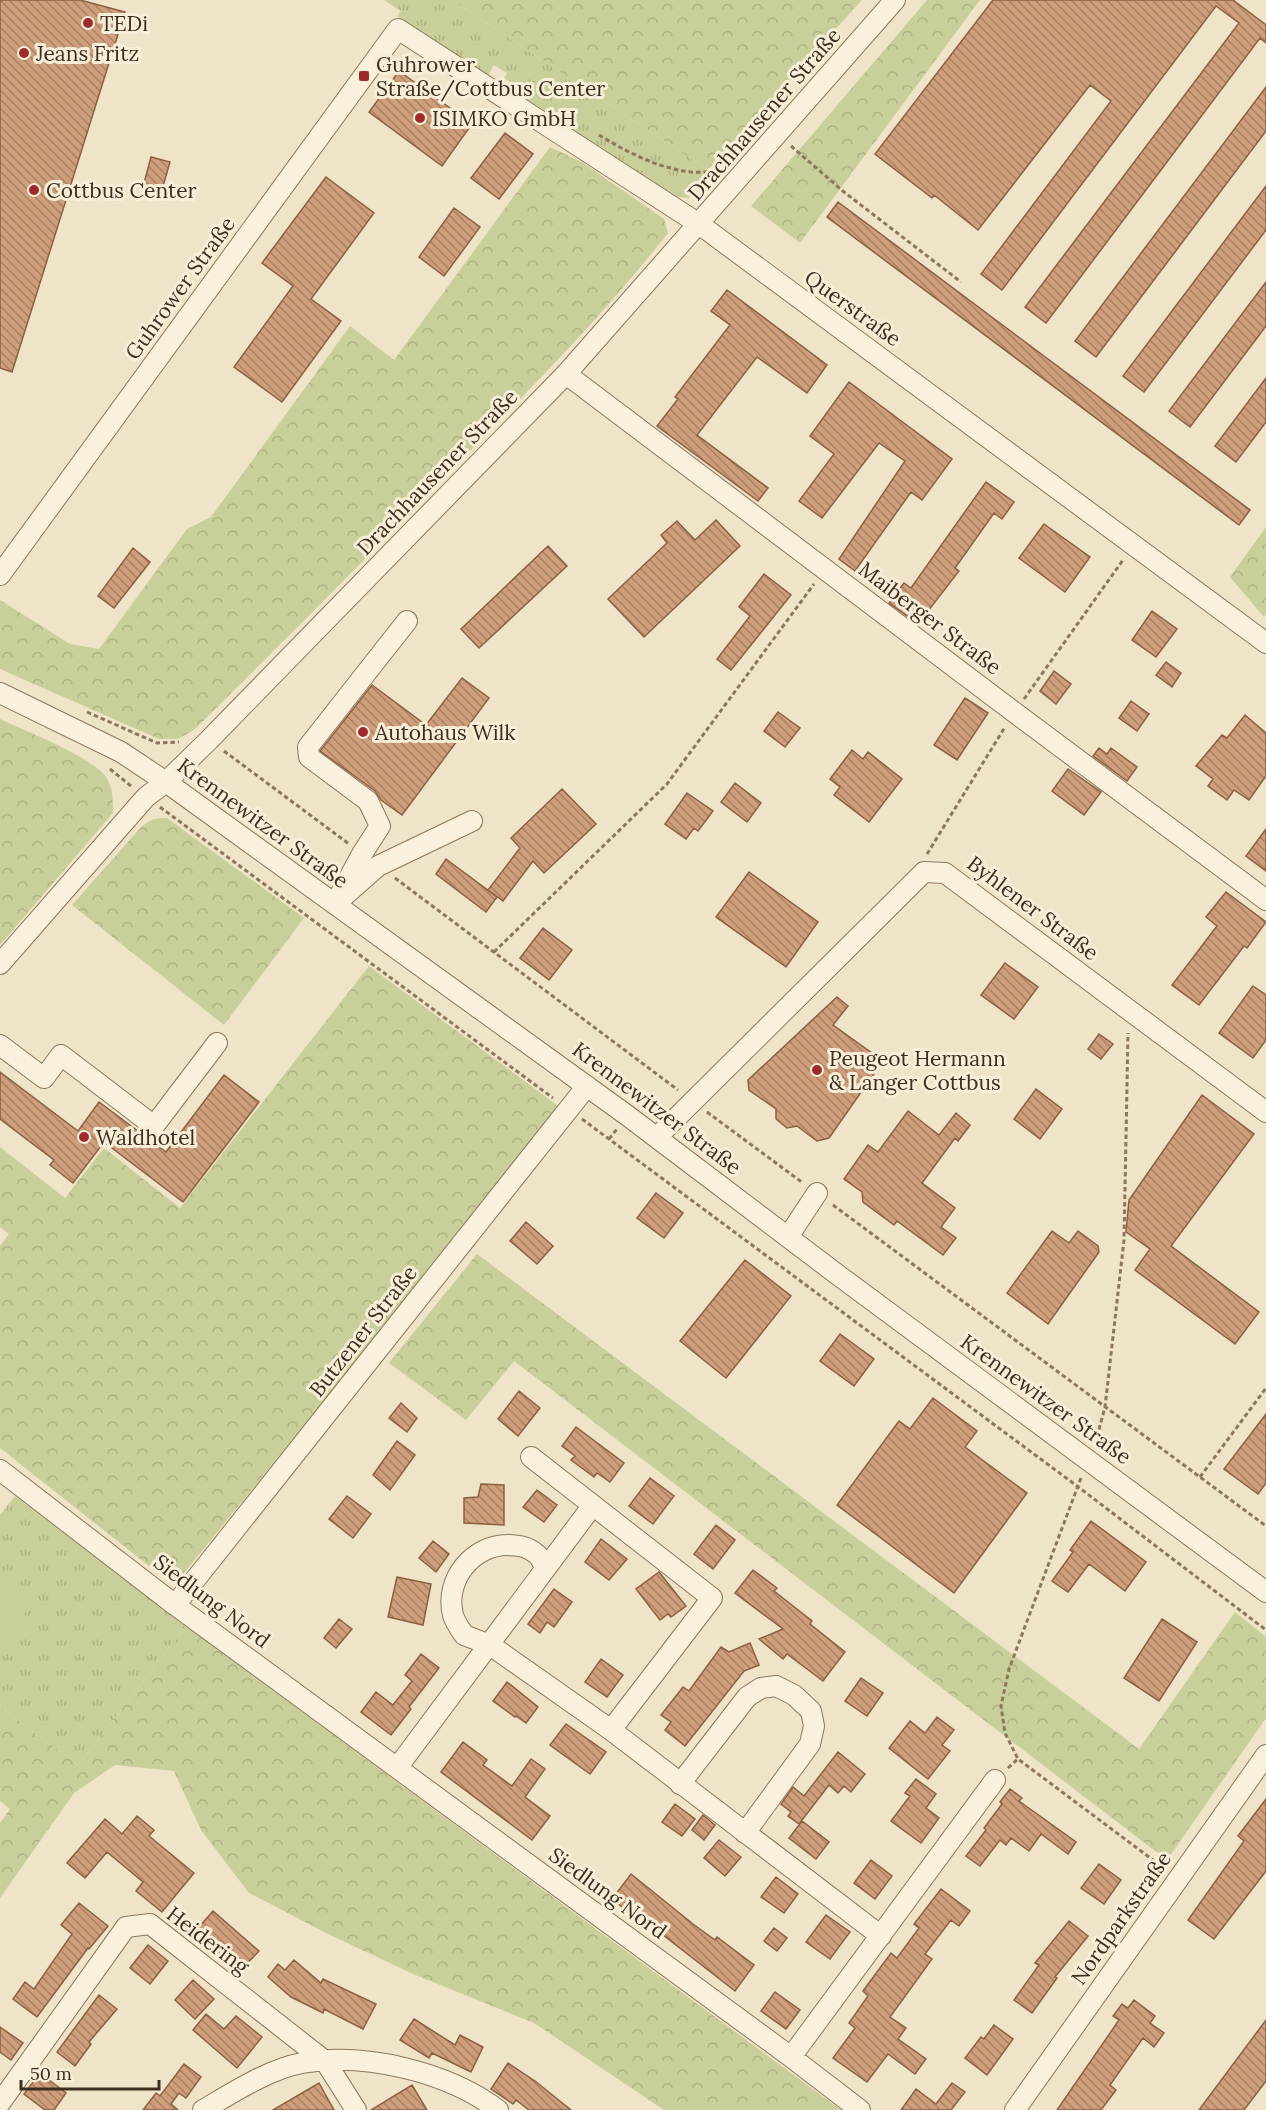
<svg xmlns="http://www.w3.org/2000/svg" width="1266" height="2110" viewBox="0 0 1266 2110" font-family="Lora,serif">
<style>
.grass{fill:url(#grass-tufts)}
.forest{fill:url(#forest-crowns)}
.pitch{fill:#c9cf9b}
.building{fill:url(#building-back-hatch);stroke:#8d5f41;stroke-width:1.5}
.lines{fill:none;stroke-linecap:round;stroke-linejoin:round}
.minor-casing{stroke:#8d765c;stroke-width:22}
.path{stroke:#8d765c;stroke-width:3;stroke-dasharray:4.5 3;stroke-linecap:butt}
.minor{stroke:#faf1dc;stroke-width:20}
.poi-dot{fill:#9e2a2b;stroke:#f7eed8;stroke-width:2}
.labels{text-anchor:middle;dominant-baseline:central;stroke-width:6;stroke-linejoin:round;paint-order:stroke}
.poi-label{font-size:21px;fill:#3d2e20;stroke:#f7eed8;text-anchor:start}
.street-label{font-size:21px;fill:#3d2e20;stroke:#f7eed8}
</style>
<defs>
<pattern id="grass-tufts" width="24" height="20" patternUnits="userSpaceOnUse" patternTransform="scale(1.5)"><rect width="24" height="20" fill="#c9cf9b"/><path d="M3 7l-1-3M5 7V3M7 7l1-3M15 17l-1-3M17 17v-4M19 17l1-3" fill="none" stroke="#aeb285"/></pattern>
<pattern id="forest-crowns" width="20" height="18" patternUnits="userSpaceOnUse" patternTransform="scale(1.5)"><rect width="20" height="18" fill="#c9cf9b"/><path d="M2 6a3 3 0 1 1 6 0M12 15a3 3 0 1 1 6 0" fill="none" stroke="#aeb285"/></pattern>
<pattern id="building-back-hatch" width="6" height="6" patternUnits="userSpaceOnUse" patternTransform="scale(1.5)"><rect width="6" height="6" fill="#cf9f7d"/><path d="M-1 5l2 2M0 0l6 6M5-1l2 2" fill="none" stroke="#a98266"/></pattern>
</defs>
<rect width="100%" height="100%" fill="#f0e4c8"/>
<path class="grass" d="M384,0H452L708,170L689,198L677,197L521,97L525,91L504,78L507,73L494,65L488,76L397,16L401,11Z
M15,1496L186,1626L78,1765L0,1707V1515Z"/>
<path class="forest" d="M452,0H862L708,170Z
M927,0H980L800,243L751,206Z
M550,147L582,162L664,219L668,233C606,312 536,383 466,455C377,548 286,639 194,730L178,739H159L0,669V600L70,644L99,649L187,529L211,517L350,326L394,360Z
M1266,527V613L1264,617L1230,577Z
M0,719C25,731 91,756 106,777C113,787 113,801 113,813L0,945Z
M167,818L304,918L224,1025L72,905L142,826L153,819Z
M369,966L561,1108L184,1573L169,1577L159,1574L0,1448V1246L9,1234L0,1227V1147L65,1198L104,1148L180,1208Z
M477,1254L1139,1749L1235,1612L1266,1637V1718L1167,1860L514,1361L466,1420L389,1363Z
M186,1626L841,2110H664L534,2023L413,1974L326,1933L249,1893L201,1830L174,1771L115,1765L74,1793L0,1898V1823L10,1809L0,1801V1707L78,1765Z"/>
<path class="pitch" d="M0,1570L37,1596L0,1649Z"/>
<path class="building" d="M0,0H80L125,12L12,372L0,368Z
M993,0H1233L1266,25V43L1260,38L1046,323L1025,307L1239,23L1216,6L1002,290L981,274L1111,101L1090,85L978,230L934,195L932,198L875,154Z
M399,71L472,124L442,166L369,112Z
M1266,87V131L1096,357L1075,341Z
M505,133L533,154L499,199L471,178Z
M151,157L170,162L161,193L143,187Z
M326,177L374,213L311,299L341,321L282,402L234,367L293,286L262,263Z
M1266,186V230L1144,392L1123,376Z
M838,202L1250,510L1239,525L827,217Z
M454,208L480,227L444,276L419,257Z
M1266,282V326L1190,427L1169,411Z
M727,290L827,365L807,393L757,357L697,435L768,488L758,501L657,426L678,399L675,397L730,325L711,311Z
M1266,378V422L1236,462L1215,446Z
M849,382L952,459L922,500L911,492L855,571L839,559L905,461L879,443L822,518L799,501L834,454L810,436Z
M986,482L1014,502L1002,519L994,513L955,568L959,571L918,624L889,603L904,583L911,588Z
M716,520L740,546L644,637L608,599L667,543L661,535L677,521L695,540Z
M1044,524L1090,557L1065,592L1019,558Z
M548,546L567,566L479,648L461,629Z
M133,548L150,562L114,608L98,596Z
M764,574L791,595L731,670L717,659L750,616L739,607Z
M1152,611L1177,629L1156,657L1132,640Z
M1166,662L1181,673L1172,687L1156,675Z
M1054,671L1071,684L1056,704L1040,691Z
M462,678L489,698L402,815L381,800L375,791L320,751L372,685L426,725Z
M965,698L988,713L957,760L934,745Z
M1131,701L1149,714L1137,731L1119,718Z
M778,712L800,728L785,747L764,731Z
M1245,715L1266,733V776L1249,800L1234,790L1227,800L1208,786L1213,779L1196,766L1222,735L1227,738Z
M1099,748L1107,754L1111,748L1137,767L1127,781L1093,756Z
M852,750L863,759L868,752L902,779L869,822L834,795L840,787L830,779Z
M1068,769L1101,792L1084,815L1052,791Z
M735,783L761,803L747,822L721,802Z
M562,789L596,824L544,873L533,861L503,901L488,890L520,848L511,838Z
M687,793L713,811L698,831L694,828L686,839L665,824Z
M1266,829V871L1246,856Z
M446,859L497,897L486,912L436,874Z
M749,872L818,922L786,967L716,917Z
M1226,892L1266,922L1247,948L1244,946L1199,1005L1172,985L1217,926L1206,917Z
M543,928L572,950L549,980L520,958Z
M1005,963L1038,987L1014,1019L981,995Z
M1253,986L1266,995V1040L1253,1058L1219,1033Z
M837,997L848,1006L833,1025L883,1061L829,1138L817,1141L797,1126L787,1128L776,1119V1109L749,1090L748,1080Z
M1099,1034L1113,1044L1101,1059L1088,1049Z
M0,1072L78,1131L99,1102L166,1152L224,1075L259,1102L183,1202L104,1142L73,1183L50,1165L54,1160L0,1119Z
M1036,1089L1062,1109L1040,1139L1014,1119Z
M1202,1095L1254,1134L1171,1246L1259,1312L1235,1344L1135,1270L1150,1249L1126,1232L1129,1200Z
M908,1111L939,1135L956,1113L970,1125L958,1141L955,1138L922,1183L955,1208L941,1227L956,1238L943,1255L897,1221L894,1225L863,1202L862,1192L844,1179L868,1145L878,1152Z
M656,1193L683,1213L664,1238L637,1218Z
M526,1222L553,1246L537,1264L510,1241Z
M1052,1231L1069,1243L1078,1231L1098,1246L1099,1252L1048,1324L1007,1293Z
M745,1260L791,1296L726,1378L680,1341Z
M840,1334L874,1359L854,1386L820,1361Z
M519,1391L540,1408L518,1436L498,1419Z
M933,1398L977,1431L965,1447L1027,1493L954,1593L837,1505L899,1421L910,1429Z
M401,1403L417,1418L407,1432L389,1418Z
M1266,1414V1483L1258,1494L1224,1469Z
M576,1427L624,1463L610,1482L597,1473L594,1477L571,1460L575,1456L562,1446Z
M397,1441L415,1455L390,1490L373,1475Z
M650,1478L674,1496L653,1524L629,1506Z
M481,1484L504,1485V1525L464,1523V1498L478,1497Z
M537,1490L557,1505L544,1522L523,1507Z
M347,1496L371,1514L353,1538L329,1519Z
M1091,1521L1146,1562L1125,1591L1089,1564L1068,1592L1052,1581L1073,1552L1070,1550Z
M716,1525L735,1540L713,1569L694,1554Z
M601,1539L627,1559L609,1580L585,1562Z
M433,1541L449,1554L436,1572L419,1558Z
M753,1570L777,1588L774,1591L812,1621L810,1624L845,1652L823,1681L787,1654L783,1659L759,1639L783,1629L735,1593Z
M659,1572L686,1606L671,1617L668,1614L660,1620L636,1589Z
M397,1577L431,1584L423,1625L388,1617Z
M554,1589L572,1602L554,1627L547,1622L540,1633L528,1624Z
M339,1619L352,1629L336,1648L324,1638Z
M1162,1619L1197,1642L1159,1701L1124,1678Z
M750,1643L759,1665L744,1671L685,1746L665,1730L671,1722L661,1715L683,1687L689,1691L721,1647L729,1652Z
M421,1654L439,1668L409,1707L411,1709L391,1735L361,1712L376,1692L393,1705L412,1681L405,1675Z
M601,1659L623,1675L607,1697L585,1682Z
M861,1678L883,1693L867,1716L845,1701Z
M507,1682L538,1707L526,1723L516,1716L515,1717L493,1701Z
M937,1717L954,1730L942,1745L950,1751L928,1779L889,1748L910,1721L925,1733Z
M566,1724L606,1752L590,1774L550,1745Z
M463,1742L487,1760L483,1765L512,1786L531,1759L545,1769L525,1797L550,1816L532,1840L441,1772Z
M838,1752L865,1774L851,1792L844,1786L838,1793L829,1785L799,1824L788,1816L791,1812L781,1804L793,1787L804,1796Z
M916,1779L936,1794L926,1808L939,1818L921,1843L891,1821L910,1796L905,1793Z
M1010,1789L1022,1798L1019,1801L1076,1842L1068,1854L1041,1834L1029,1851L1011,1838L1006,1845L1000,1840L980,1866L966,1856L986,1830L984,1828L1002,1804L1000,1802Z
M1266,1799V1871L1214,1939L1188,1920L1244,1841L1238,1836Z
M675,1804L695,1819L682,1836L662,1822Z
M703,1815L715,1825L704,1840L692,1830Z
M137,1816L154,1830L149,1836L194,1873L162,1912L136,1891L143,1882L107,1852L85,1878L67,1863L105,1819L122,1834Z
M802,1821L829,1842L816,1859L789,1838Z
M719,1840L741,1857L725,1876L704,1858Z
M871,1860L892,1876L875,1899L854,1883Z
M1099,1864L1121,1880L1104,1904L1081,1888Z
M631,1874L693,1924L715,1940L717,1937L754,1965L735,1991L636,1914L634,1916L612,1899Z
M776,1877L798,1894L784,1913L761,1897Z
M941,1889L970,1911L959,1926L951,1920L925,1954L932,1959L890,2017L906,2028L898,2039L926,2059L915,2074L888,2054L867,2082L833,2058L855,2028L849,2023L868,1996L863,1991L891,1953L897,1958L919,1928L914,1924Z
M79,1903L108,1926L89,1949L88,1948L37,2017L13,1999L25,1982L34,1989L72,1934L61,1925Z
M213,1911L259,1951L239,1972L192,1935Z
M826,1915L850,1932L830,1959L806,1942Z
M1069,1921L1088,1936L1055,1977L1057,1978L1032,2013L1014,2000L1039,1965L1035,1963Z
M774,1928L787,1938L777,1951L764,1941Z
M148,1945L168,1961L150,1984L130,1968Z
M294,1960L321,1983L323,1979L376,2004L363,2029L324,2009L323,2013L291,1997L268,1977L278,1964L285,1970Z
M193,1980L214,1999L195,2019L175,2000Z
M775,1992L800,2010L786,2029L761,2011Z
M99,1995L117,2009L89,2042L91,2044L75,2066L57,2052Z
M1134,2000L1155,2016L1150,2023L1164,2033L1154,2047L1143,2038L1110,2085L1116,2090L1101,2110H1057L1119,2020L1113,2016L1122,2004L1128,2008Z
M206,2014L224,2029L236,2016L262,2037L237,2068L193,2030Z
M414,2019L455,2045L460,2035L483,2047L471,2072L432,2053L429,2058L400,2040Z
M1266,2020V2081L1244,2110H1199Z
M994,2025L1013,2039L987,2075L965,2058L981,2037L984,2039Z
M0,2027L23,2043L11,2060L0,2052Z
M508,2063L535,2081L571,2110H529L516,2100L513,2104L491,2089Z
M184,2064L201,2077L186,2098L179,2093L171,2104L178,2110H143L156,2093L160,2096Z
M40,2073L66,2093L54,2110H45L24,2094Z
M319,2083L334,2110H273Z
M952,2083L965,2092L951,2110H901L916,2089L936,2104Z
M412,2085L427,2110H371Z"/>
<g class="lines">
<g class="minor-casing">
<path id="minor" d="M566,374L1014,712L1266,900
M0,575L398,29L699,224L1266,643
M0,693L121,752L166,782L628,1116L838,1275L1266,1592
M344,896L378,866L472,821
M335,904L362,854L380,826L368,801L309,757L308,747L407,621
M0,964L146,797L166,782L209,740L566,374L895,0
M0,1045L44,1078L61,1055L154,1126L217,1043
M657,1137L924,872L945,873L1266,1112
M788,1237L817,1193
M531,1457L712,1598L611,1730
M0,1470L175,1605L791,2057L860,2110
M545,1568C543,1563 540,1556 535,1553C527,1546 519,1546 509,1545C473,1544 444,1580 453,1615C455,1622 460,1629 464,1635L490,1645L611,1730L881,1936
M175,1605L587,1086
M397,1768L593,1505
M680,1784L747,1697L761,1688L776,1686L794,1695L811,1711L814,1726L810,1744L745,1833
M791,2057L995,1780
M0,2103L126,1927L150,1924L325,2061L356,2110
M203,2110C232,2093 269,2069 302,2063C365,2052 448,2072 498,2110
M1015,2110L1266,1755"/>
</g>
<path class="path" d="M599,135C627,152 657,168 691,172C700,173 710,171 719,171
M791,146L844,192L961,282
M1024,699L1123,560
M87,712L157,743L179,742
M224,751L349,844
M110,769L131,786
M160,807L553,1098
M927,854L1005,727
M395,878L678,1090
M494,952L667,784L814,584
M707,1112L803,1183
M582,1119L1077,1486L1266,1630
M609,1139L617,1129
M833,1205L1266,1526
M1095,1444L1105,1407L1124,1240L1128,1033
M1200,1477L1266,1388
M1081,1478L1009,1669L1001,1706L1005,1733L1018,1759L1165,1869
M1008,1768L1018,1759"/>
<use href="#minor" class="minor"/>
</g>
<g class="poi-dot">
<circle cx="88" cy="23" r="6"/>
<circle cx="24" cy="53" r="6"/>
<rect x="358" y="70" width="12" height="12" rx="3"/>
<circle cx="420" cy="118" r="6"/>
<circle cx="34" cy="190" r="6"/>
<circle cx="363" cy="732" r="6"/>
<circle cx="817" cy="1070" r="6"/>
<circle cx="84" cy="1137" r="6"/>
</g>
<g class="labels">
<g class="poi-label">
<text x="100" y="23">TEDi</text>
<text x="36" y="53">Jeans Fritz</text>
<text x="376" y="64">Guhrower<tspan x="376" dy="24">Straße/Cottbus Center</tspan></text>
<text x="432" y="118">ISIMKO GmbH</text>
<text x="46" y="190">Cottbus Center</text>
<text x="375" y="732">Autohaus Wilk</text>
<text x="829" y="1058">Peugeot Hermann<tspan x="829" dy="24">&amp; Langer Cottbus</tspan></text>
<text x="96" y="1137">Waldhotel</text>
</g>
<g class="street-label">
<text transform="translate(764 114) rotate(-49)">Drachhausener Straße</text>
<text transform="translate(180 288) rotate(-54)">Guhrower Straße</text>
<text transform="translate(853 308) rotate(36)">Querstraße</text>
<text transform="translate(437 472) rotate(-46)">Drachhausener Straße</text>
<text transform="translate(930 618) rotate(37)">Maiberger Straße</text>
<text transform="translate(263 823) rotate(36)">Krennewitzer Straße</text>
<text transform="translate(1033 908) rotate(37)">Byhlener Straße</text>
<text transform="translate(657 1108) rotate(37)">Krennewitzer Straße</text>
<text transform="translate(363 1331) rotate(-52)">Butzener Straße</text>
<text transform="translate(1046 1399) rotate(36)">Krennewitzer Straße</text>
<text transform="translate(212 1601) rotate(37)">Siedlung Nord</text>
<text transform="translate(608 1893) rotate(36)">Siedlung Nord</text>
<text transform="translate(1121 1918) rotate(-55)">Nordparkstraße</text>
<text transform="translate(208 1940) rotate(37)">Heidering</text>
</g>
</g>
<path d="M21 2080v9h138v-9" fill="none" stroke="#3d2e20" stroke-width="3"/>
<text x="30" y="2080" font-size="18" fill="#3d2e20" stroke="#f7eed8" stroke-width="4.5" paint-order="stroke">50 m</text>
</svg>
